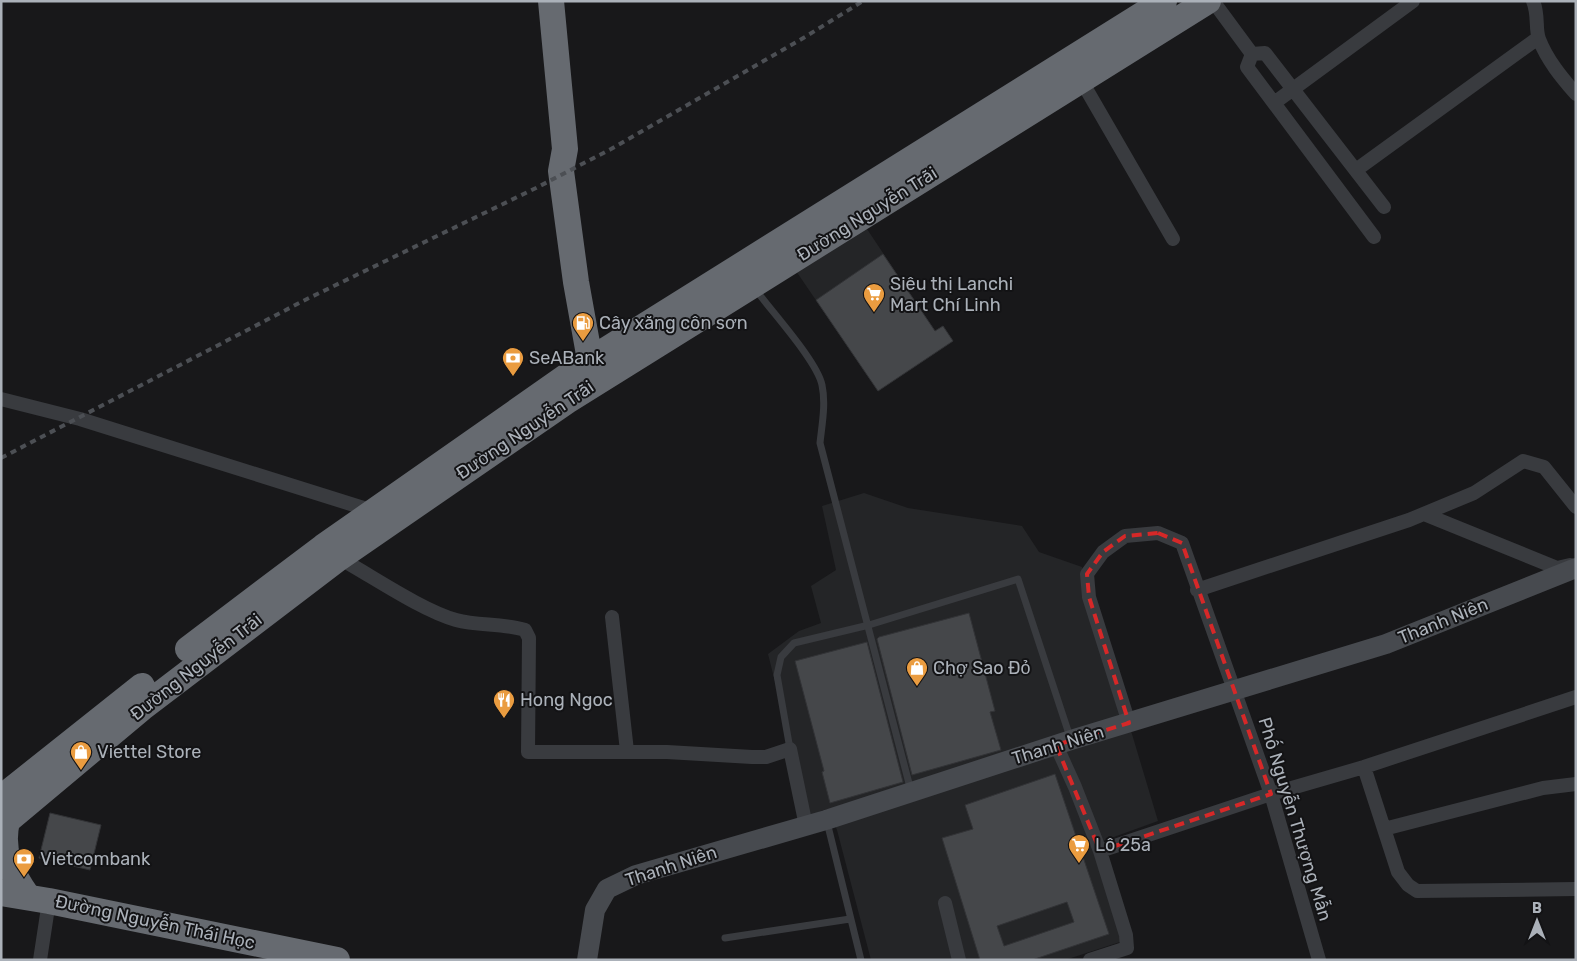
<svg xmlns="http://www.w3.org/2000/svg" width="1577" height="961" viewBox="0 0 1577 961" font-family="Rubik,sans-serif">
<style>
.built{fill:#242527}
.building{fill:#45474a;stroke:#323336;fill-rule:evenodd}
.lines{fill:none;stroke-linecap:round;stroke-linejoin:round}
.lane{stroke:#393b3f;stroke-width:7}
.street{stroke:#393b3f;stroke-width:14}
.secondary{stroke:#474a4f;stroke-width:20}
.highway{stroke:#666a70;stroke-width:26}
.rail{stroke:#4c4f54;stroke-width:4;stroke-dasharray:6 5;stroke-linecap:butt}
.marked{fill:none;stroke:#d62828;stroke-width:4;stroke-dasharray:10 6;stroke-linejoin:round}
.labels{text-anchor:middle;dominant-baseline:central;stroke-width:4;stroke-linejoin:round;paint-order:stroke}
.street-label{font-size:18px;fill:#abb1b9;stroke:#131315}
.poi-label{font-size:18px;fill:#abb1b9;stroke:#131315;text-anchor:start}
</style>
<rect width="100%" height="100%" fill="#18181a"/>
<path class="built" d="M865,226L935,331L943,326L953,341L878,391L796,271Z
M864,493L908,508L1022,526L1039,552L1082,567L1158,821L1100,842L1123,941L1065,960H871L837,830L827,809L809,816L768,654L799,631L821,623L811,586L836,570L822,506Z"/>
<path class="building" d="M883,254L935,331L943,326L953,341L878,391L816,300Z
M969,613L995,711L990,712L1001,750L912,775L877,639L879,637Z
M867,642L903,782L830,803L822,772L824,771L795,661Z
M1055,774L1109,934L1032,960H980L942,838L973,829L965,805ZM1067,902L1074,922L1004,946L997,926Z
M50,813L101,825L90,870L39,858Z"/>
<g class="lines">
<path class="lane" d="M756,290C772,312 817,361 822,385C826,404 822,424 820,443L911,791
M790,749L777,675L781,657L794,643L869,625L1018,579L1070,737
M827,822L861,960
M725,938L850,919"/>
<path class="street" d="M1213,1L1252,54
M1533,1C1539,15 1535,29 1539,39C1547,60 1562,78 1576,94
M1252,54L1247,67L1374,237
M1252,54L1265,53L1384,207
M1081,80L1173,239
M1274,103L1413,1
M1356,170L1538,38
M1,399L80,419L373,511
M1424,514L1557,568L1570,565
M339,558C372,576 421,610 456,620C478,626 503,623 525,630L529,638L528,752H667L752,757H766L790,749L806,826
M1197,590L1409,520L1474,493L1523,461L1544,467L1576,507
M612,617L627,751
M1129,723L1089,597L1087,574L1103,552L1125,536L1158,533L1182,543L1271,794L1319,960
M1056,745L1075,787L1100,851
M1364,767L1398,872L1408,885L1417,891L1576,889
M1384,829L1543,788L1576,784
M945,903L959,960
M40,960L49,901
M1090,960L1127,948L1126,935L1100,851L1271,794L1364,767L1576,697"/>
<path class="secondary" d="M587,960L595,910L607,889L636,875L826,820L1071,740L1386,644L1576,568"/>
<path class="highway" d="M551,1L565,149L561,171L576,282L590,360L598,373
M188,649L323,547L590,360L1164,1
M1,798L142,686
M7,821C0,851 11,873 28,897
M1,826L142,708L339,558L567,401L1208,1
M1,893L49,901L337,960"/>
<path class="rail" d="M1,458L307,299L536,188L611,149L805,37L863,1"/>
</g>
<path class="marked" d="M1158,533L1182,543L1271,794L1100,851L1056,745L1129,723L1089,597L1087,574L1103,552L1125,536Z"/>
<defs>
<g id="supermarket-pin" transform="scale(1.125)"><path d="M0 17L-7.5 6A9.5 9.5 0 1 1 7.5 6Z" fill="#ea9c40" stroke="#131315"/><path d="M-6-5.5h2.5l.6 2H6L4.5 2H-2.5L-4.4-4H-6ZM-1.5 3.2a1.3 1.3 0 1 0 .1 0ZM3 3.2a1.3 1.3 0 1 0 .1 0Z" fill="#fff"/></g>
<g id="fuel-pin" transform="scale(1.125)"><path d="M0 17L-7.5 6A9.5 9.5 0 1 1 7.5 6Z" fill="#ea9c40" stroke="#131315"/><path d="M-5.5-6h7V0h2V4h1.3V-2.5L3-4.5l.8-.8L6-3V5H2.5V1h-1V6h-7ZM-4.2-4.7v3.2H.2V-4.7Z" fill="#fff"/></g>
<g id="bank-pin" transform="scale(1.125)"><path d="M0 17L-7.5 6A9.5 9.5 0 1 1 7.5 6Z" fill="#ea9c40" stroke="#131315"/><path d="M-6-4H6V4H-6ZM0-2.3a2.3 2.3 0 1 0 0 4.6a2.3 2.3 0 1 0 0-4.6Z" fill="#fff"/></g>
<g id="shop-pin" transform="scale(1.125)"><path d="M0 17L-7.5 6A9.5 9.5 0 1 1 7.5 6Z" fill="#ea9c40" stroke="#131315"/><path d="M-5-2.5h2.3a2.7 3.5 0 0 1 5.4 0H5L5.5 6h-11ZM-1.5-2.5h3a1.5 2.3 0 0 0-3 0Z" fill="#fff"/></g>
<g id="restaurant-pin" transform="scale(1.125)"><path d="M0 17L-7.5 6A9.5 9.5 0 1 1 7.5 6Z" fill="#ea9c40" stroke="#131315"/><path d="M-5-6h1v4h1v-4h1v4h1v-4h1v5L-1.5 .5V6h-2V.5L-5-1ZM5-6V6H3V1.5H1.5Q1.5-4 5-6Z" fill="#fff"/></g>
</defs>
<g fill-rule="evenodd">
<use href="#supermarket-pin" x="874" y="294"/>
<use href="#fuel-pin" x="583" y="323"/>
<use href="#bank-pin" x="513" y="358"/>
<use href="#shop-pin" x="917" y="668"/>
<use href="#restaurant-pin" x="504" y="700"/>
<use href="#shop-pin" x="81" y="752"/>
<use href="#supermarket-pin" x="1079" y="845"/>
<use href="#bank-pin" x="24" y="859"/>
</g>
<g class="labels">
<g class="street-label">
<text transform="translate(867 214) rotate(-32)">Đường Nguyễn Trãi</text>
<text transform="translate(525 430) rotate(-34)">Đường Nguyễn Trãi</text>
<text transform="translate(1443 621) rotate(-22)">Thanh Niên</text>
<text transform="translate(196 667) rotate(-38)">Đường Nguyễn Trãi</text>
<text transform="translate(1058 745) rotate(-17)">Thanh Niên</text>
<text transform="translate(1295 819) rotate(73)">Phố Nguyễn Thượng Mẫn</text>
<text transform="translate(671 866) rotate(-18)">Thanh Niên</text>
<text transform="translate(155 922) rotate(12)">Đường Nguyễn Thái Học</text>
</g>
<g class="poi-label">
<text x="890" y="284">Siêu thị Lanchi<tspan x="890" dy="21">Mart Chí Linh</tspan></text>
<text x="599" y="323">Cây xăng côn sơn</text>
<text x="529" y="358">SeABank</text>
<text x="933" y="668">Chợ Sao Đỏ</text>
<text x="520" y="700">Hong Ngoc</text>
<text x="97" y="752">Viettel Store</text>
<text x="1095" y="845">Lô 25a</text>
<text x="40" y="859">Vietcombank</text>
</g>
</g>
<rect width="1577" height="961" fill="none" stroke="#abb1b9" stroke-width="5"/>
<g transform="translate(1537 921)" stroke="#131315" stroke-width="4" paint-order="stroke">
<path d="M0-4L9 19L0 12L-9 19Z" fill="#abb1b9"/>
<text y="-8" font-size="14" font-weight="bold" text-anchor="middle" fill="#abb1b9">B</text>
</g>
</svg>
